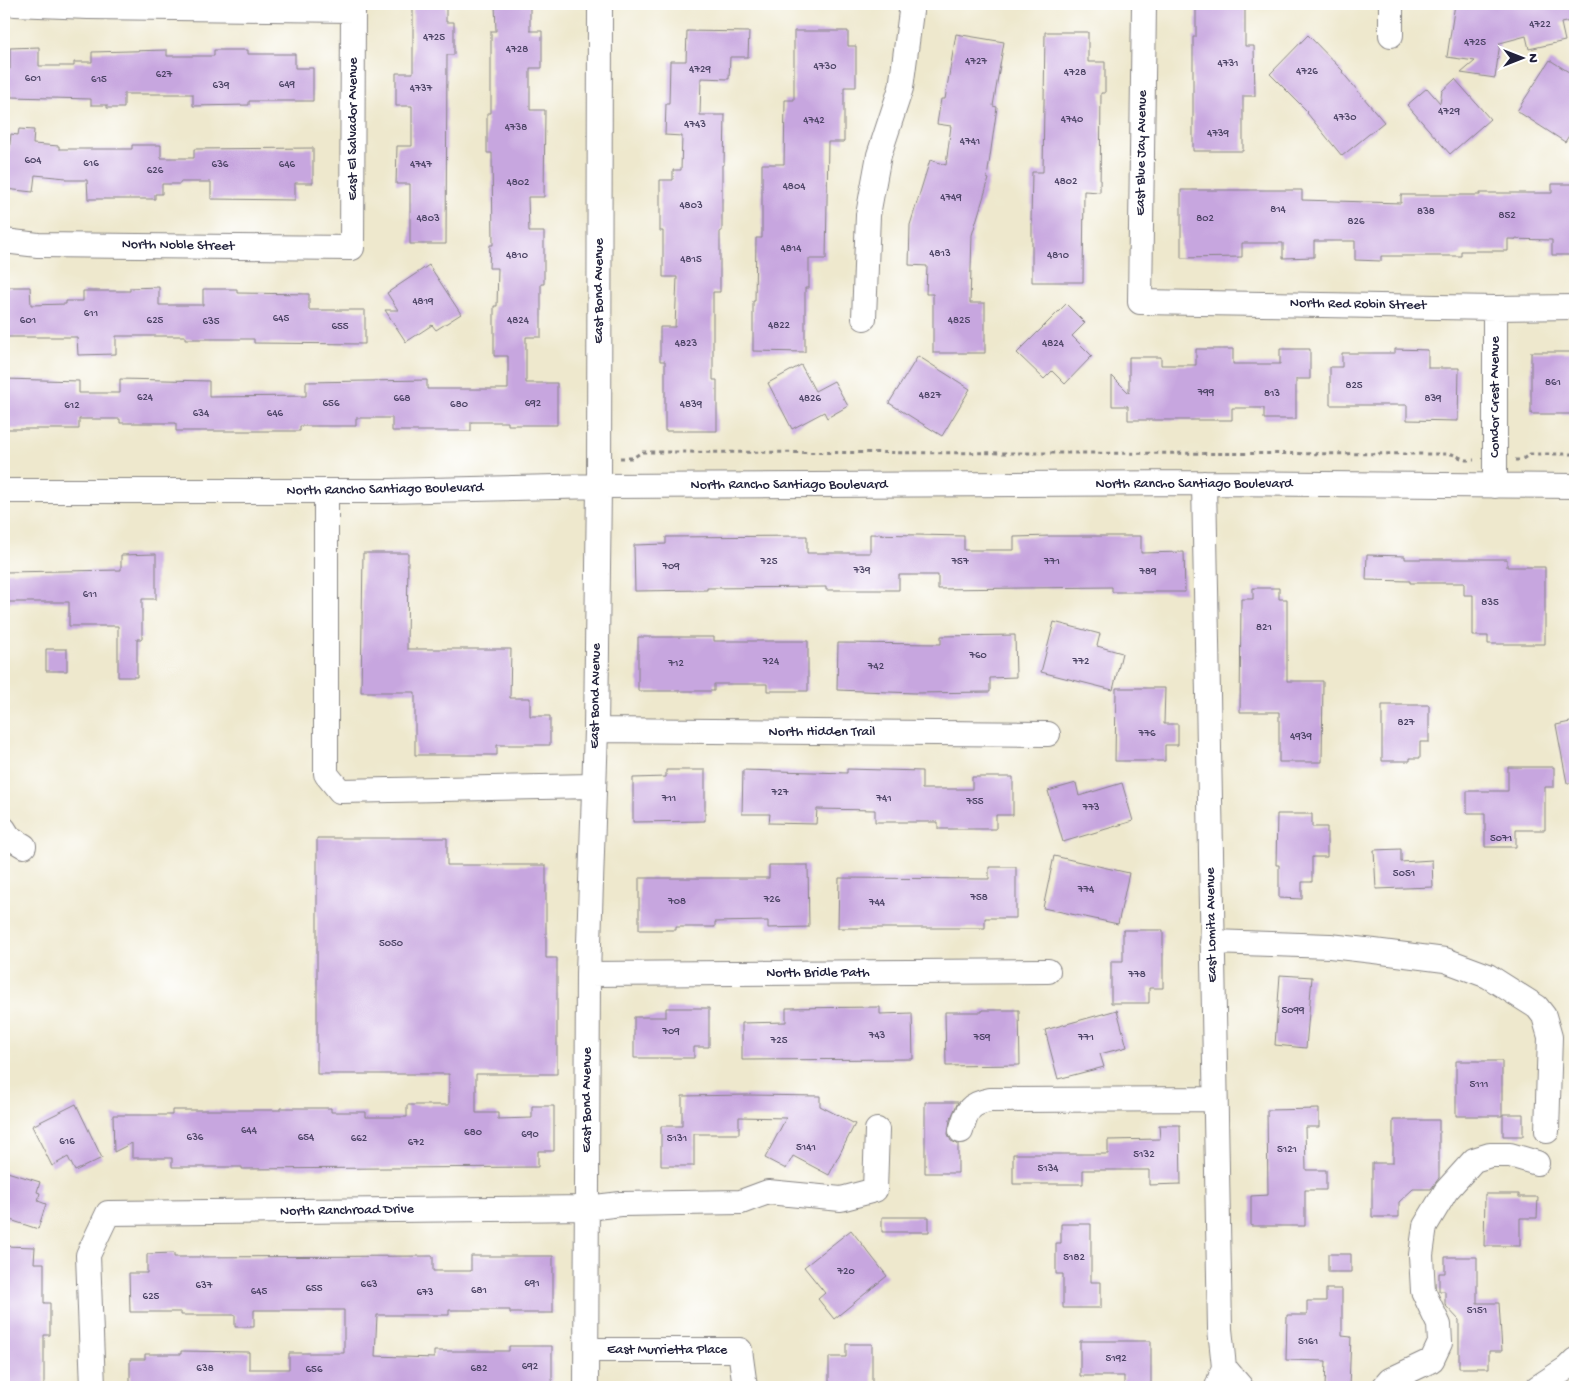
<svg xmlns="http://www.w3.org/2000/svg" width="1579" height="1391" viewBox="0 0 1579 1391" font-family="'Gochi Hand',sans-serif">
<style>
.building{fill:#c7a6df}
.lines{fill:none;stroke-linecap:round;stroke-linejoin:round}
.minor-casing{stroke:#888584;stroke-width:26}
.path{stroke:#888584;stroke-width:3;stroke-dasharray:4 4;stroke-linecap:butt}
.minor{stroke:#fff;stroke-width:24}
.labels{text-anchor:middle;dominant-baseline:central;stroke-width:5;stroke-linejoin:round;paint-order:stroke}
.number-label{font-size:11px;fill:#4b4364}
.street-label{font-size:14px;fill:#22223b;stroke:#fff}
</style>
<rect width="100%" height="100%" fill="#fff"/>
<filter id="ink" filterUnits="userSpaceOnUse"><feTurbulence type="fractalNoise" baseFrequency=".02" numOctaves="2"/><feDisplacementMap in="SourceGraphic" scale="10" xChannelSelector="R" yChannelSelector="G"/><feConvolveMatrix kernelMatrix="1 2 1 2 8 2 1 2 1" color-interpolation-filters="sRGB"/></filter>
<filter id="wash" filterUnits="userSpaceOnUse"><feTurbulence type="fractalNoise" baseFrequency=".0096" numOctaves="4" result="noise"/><feDisplacementMap in="SourceGraphic" scale="20" xChannelSelector="R" yChannelSelector="G"/><feGaussianBlur stdDeviation="1.12" result="paint"/><feColorMatrix in="noise" values="0 0 0 0 0 0 0 0 0 0 0 0 0 0 0 0 0 1.4 0 .05"/><feComposite in="paint" operator="in"/></filter>
<g filter="url(#wash)">
<rect width="100%" height="100%" fill="#eee8cd"/>
<g id="blocks">
<path class="building" d="M413,4H446V22H454V55H447L446,244H410V184H396L397,146H412V106H396V73H413Z
M495,4H530V31H542V68H530V110H545L544,197H528L529,232H544V284H541V337H526V383H557V425H508V422H471V431H392V418H356V426H300V431H176V423H120V419H79V429H4V379L79,381V393H120V379L209,381V397L306,396V382L427,380V389H508V356H494V306H497L498,268H489L490,245H493L492,153H487V113H491V31H496Z
M1196,4H1245V46H1254L1255,96H1243V151H1193V37H1196Z
M1455,4H1571L1575,20L1561,23L1565,41L1529,49L1526,36L1500,43L1495,78L1461,73L1475,61L1447,57Z
M687,31L749,32L748,57H730L729,79L701,78L700,115H725L724,165H722V231H720V292H713V380H717V431H665V361H660V327H675L677,277H663V231H660V180H673V170H681L682,136L665,135L666,104H669L670,61H686Z
M794,31H848V46H856V87H844V142H828L826,259H809V288H805V352L753,351V301H755L756,238H762V164H784L785,100H794Z
M1045,32H1088V62H1105V93H1101L1100,192L1084,191L1083,282H1032V220H1031L1032,172H1043Z
M956,34L1004,42L993,106L997,107L987,178L989,179L972,235L970,303H985V353H933V294H926L927,266L909,265L910,225L930,160L946,165L951,126L937,124L941,99H945Z
M1308,35L1343,71L1342,72L1384,122L1342,156L1307,113L1308,112L1270,74Z
M39,47V66H74V62H92V52L167,50V56H214V50H248V54H295V68H313V101H249V105L193,106V94H124V108H107V105H91V99L11,97V90H5V69H10V48Z
M1550,60L1575,76V126L1565,142L1517,111Z
M1455,79L1490,119L1450,154L1407,105L1427,88L1440,103L1442,91Z
M19,129L34,130L33,144L59,146V149H132V145H161V158H194V149L313,148V183H295V200L211,199V182H180V184H162V194H155V199H88L87,180H66V178L35,175L33,192L5,189L11,134L18,135Z
M1552,184H1575V255H1552V240L1508,239V251H1461V256H1381V261L1355,260V241H1314V257L1283,258V243H1242V257L1181,258V190H1302V200L1401,203V195H1480V193H1552Z
M429,265L461,314L436,330L432,325L406,342L385,310H398L387,293Z
M4,287H30L31,305L66,304V301H83V291H130V288L159,287V305H203V289H237V293L309,294V310H365V344L254,343V339H185V336H116V354L78,355L77,337H4Z
M1066,304L1085,323L1072,336L1092,356L1065,384L1052,371L1044,379L1017,353Z
M1196,349H1233V364H1280V349H1310V379H1296V419H1264V408H1232V420H1128V406H1112V376L1129,393V357H1161V365H1196Z
M1395,349L1428,350V368H1459L1458,421L1407,420V405H1330V367H1342V353H1395Z
M1531,352H1575V414H1531Z
M918,356L970,389L942,436L889,403Z
M801,365L815,391L834,381L848,406L827,418L824,412L792,429L768,383Z
M870,534L964,536V550H1014V537L1051,536H1141V553L1184,552L1185,592H1112V587L938,589V575H899V590H826V587L707,588V590L635,591L634,545L666,544V537L807,536V553H870Z
M363,553H408L407,649H511L510,698H530V716H550V745H497V755H415V692H361Z
M156,554V599H142V639H137V677H118V626H69V602H5V572L121,570V555Z
M1367,555L1405,556V559H1507V567H1545V644H1488V636H1473V595H1464V583H1410V581L1366,580Z
M1253,588H1279V599H1287V681H1323L1322,762H1279V712H1240L1241,599H1253Z
M1054,622L1100,634L1097,646L1122,653L1113,690L1041,672Z
M1015,635L1016,677L990,678V692L915,693L837,690L838,643L941,644V636Z
M638,637H714V641H808V691H767V684H714V691H638Z
M46,649H67V671H46Z
M1116,688H1165L1164,724H1178V745H1165V761H1115Z
M1382,705H1429V742H1420V758H1410V761H1382Z
M1575,721V783H1567L1556,725Z
M1508,767H1554V787H1545V830H1516V847H1485V813H1467V791H1508Z
M847,769L922,771V789H972V777H1013V815H996V829H938V822H875V810L817,809L816,824L769,823L770,814H742L743,770L847,773Z
M666,770H705V821L633,822V778L666,777Z
M1076,783L1079,796L1122,783L1133,821L1063,842L1048,791Z
M1277,814H1312V827H1327V857H1312V882H1302V899L1279,898V865H1276Z
M317,838H447V865H546V958H557V1074H476V1113H498V1119L532,1118V1106H554V1151H538V1167L242,1169V1167H172V1158H132V1143L114,1152L113,1115H172V1110H280V1108H331V1112H366V1117H407V1105H449V1074H317Z
M1401,849V862L1432,860L1433,887L1376,889L1374,850Z
M1054,856L1129,873L1118,924L1043,908Z
M769,865H808L809,927L768,928V921L715,922V927H676V930H639V878H769Z
M989,867H1016V918H985V928H838L839,878L989,879Z
M1123,930H1163V988H1149V1003H1111V961H1123Z
M1280,975L1312,977L1306,1048L1275,1045Z
M880,1007V1014L912,1013L913,1059L742,1060V1023L786,1022V1008Z
M666,1008H709V1047H694V1058H634V1017H666Z
M982,1010H1019L1020,1065L946,1066L945,1012H982Z
M1117,1010L1127,1047L1100,1054L1104,1067L1058,1079L1045,1030Z
M1456,1061H1502V1116H1456Z
M749,1095L820,1096V1106L855,1124L829,1175L793,1156L786,1169L765,1158L786,1118L739,1117V1134H694V1166H661V1126H682V1096Z
M925,1102H958L950,1120L948,1134L951,1141L958,1144V1173H925Z
M76,1104L102,1158L75,1171L68,1157L52,1166L32,1126Z
M1319,1109V1127H1305L1306,1170H1326V1190H1305V1226H1251V1196L1268,1195L1267,1110Z
M1503,1114H1523V1136H1503Z
M1393,1120H1439V1178L1431,1189H1413L1399,1202V1217H1372V1163H1393Z
M1159,1125H1180L1181,1184L1149,1185V1170H1083V1184H1013V1154H1108V1140L1160,1139Z
M4,1171L40,1182L37,1192L40,1193L38,1201L46,1204L38,1229L4,1218Z
M1485,1194H1519V1197H1538L1537,1218H1520V1246H1484Z
M882,1217H929V1232H882Z
M1061,1224H1091V1282H1101V1308H1063V1274H1056V1243H1061Z
M851,1230L887,1276L834,1319L818,1299L825,1293L804,1267Z
M4,1246L35,1247L34,1263H44V1303H50V1335H44V1387H4Z
M174,1253V1257L433,1256V1271H471V1256H553V1313H510V1310H449V1315H377L375,1356L434,1358V1351H509V1346H552V1387H130V1359H145V1354H181V1351L249,1352V1369H289V1353H344V1310H254V1327H235V1315H181V1312H130L129,1273H147V1254Z
M1328,1254H1351V1272H1328Z
M1445,1257H1477V1303H1499L1502,1351H1489V1368H1459V1320L1445,1305V1291H1439V1273H1445Z
M1326,1289H1342V1336L1351,1337L1349,1387H1325L1326,1361L1286,1360L1287,1315H1307V1301H1326Z
M1080,1341H1151V1387H1124V1376H1080Z
M846,1344H872V1387H829V1357H846Z"/>
</g>
</g>
<g filter="url(#ink)">
<use href="#blocks" fill-opacity="0" stroke="#888584" stroke-width="1"/>
<g class="lines">
<g class="minor-casing">
<path id="minor" d="M1144,4L1140,302L1495,308L1575,307
M1391,35V4
M4,241L38,245L352,248L353,10L88,7L15,4
M864,318L868,215L879,155L901,88L912,4
M1204,483L1220,1329L1224,1367L1217,1387
M1495,486V308
M4,491H386L599,486L1204,483L1575,486
M326,491V774L340,791L594,786
M596,730L1048,734
M4,829L9,837L24,846
M1212,942L1330,946L1374,951L1445,960L1488,976L1537,1007L1544,1016L1550,1037L1547,1131
M588,974L1048,971
M961,1131C967,1111 968,1104 990,1100L1215,1099
M587,1350H740L745,1387
M1224,1367L1241,1387
M93,1387L88,1255L108,1213L587,1208L621,1204L741,1202L768,1192L841,1199L875,1190L877,1130
M586,1387L588,974L596,730L599,486L600,4
M1384,1387L1390,1380L1432,1360L1440,1343L1439,1325L1423,1291L1421,1255L1425,1226L1446,1191L1474,1160L1490,1155H1510L1537,1163
M1538,1387L1567,1368L1575,1360"/>
</g>
<path class="path" d="M620,458H633L642,452L1452,454L1466,460H1474
M1515,460H1521L1530,454H1575"/>
<use href="#minor" class="minor"/>
</g>
</g>
<g class="labels">
<g class="number-label">
<text x="1540" y="25">4722</text>
<text x="434" y="38">4725</text>
<text x="1475" y="43">4725</text>
<text x="517" y="50">4728</text>
<text x="976" y="62">4727</text>
<text x="1228" y="64">4731</text>
<text x="825" y="67">4730</text>
<text x="700" y="70">4729</text>
<text x="1307" y="72">4726</text>
<text x="1075" y="73">4728</text>
<text x="164" y="75">627</text>
<text x="33" y="79">601</text>
<text x="99" y="80">615</text>
<text x="287" y="85">649</text>
<text x="221" y="86">639</text>
<text x="421" y="89">4737</text>
<text x="1449" y="112">4729</text>
<text x="1345" y="118">4730</text>
<text x="1072" y="120">4740</text>
<text x="814" y="121">4742</text>
<text x="695" y="125">4743</text>
<text x="516" y="128">4738</text>
<text x="1218" y="134">4739</text>
<text x="970" y="142">4741</text>
<text x="33" y="161">604</text>
<text x="91" y="164">616</text>
<text x="220" y="165">636</text>
<text x="287" y="165">646</text>
<text x="421" y="165">4747</text>
<text x="155" y="171">626</text>
<text x="1066" y="182">4802</text>
<text x="518" y="183">4802</text>
<text x="794" y="187">4804</text>
<text x="951" y="198">4749</text>
<text x="691" y="206">4803</text>
<text x="1278" y="210">814</text>
<text x="1426" y="212">838</text>
<text x="1507" y="216">852</text>
<text x="428" y="219">4803</text>
<text x="1205" y="219">802</text>
<text x="1356" y="222">826</text>
<text x="791" y="249">4814</text>
<text x="940" y="254">4813</text>
<text x="517" y="256">4810</text>
<text x="1058" y="256">4810</text>
<text x="691" y="260">4815</text>
<text x="423" y="302">4819</text>
<text x="91" y="314">611</text>
<text x="281" y="319">645</text>
<text x="28" y="321">601</text>
<text x="155" y="321">625</text>
<text x="518" y="321">4824</text>
<text x="959" y="321">4825</text>
<text x="211" y="322">635</text>
<text x="779" y="326">4822</text>
<text x="340" y="327">655</text>
<text x="686" y="344">4823</text>
<text x="1053" y="344">4824</text>
<text x="1553" y="383">861</text>
<text x="1354" y="386">825</text>
<text x="1206" y="393">799</text>
<text x="1272" y="394">813</text>
<text x="930" y="396">4827</text>
<text x="145" y="398">624</text>
<text x="402" y="399">668</text>
<text x="810" y="399">4826</text>
<text x="1433" y="399">839</text>
<text x="331" y="404">656</text>
<text x="533" y="404">692</text>
<text x="459" y="405">680</text>
<text x="691" y="405">4839</text>
<text x="72" y="406">612</text>
<text x="201" y="414">634</text>
<text x="275" y="414">646</text>
<text x="769" y="562">725</text>
<text x="960" y="562">757</text>
<text x="1052" y="562">771</text>
<text x="671" y="567">709</text>
<text x="862" y="571">739</text>
<text x="1148" y="572">789</text>
<text x="90" y="595">611</text>
<text x="1490" y="603">835</text>
<text x="1264" y="628">821</text>
<text x="978" y="656">760</text>
<text x="771" y="662">724</text>
<text x="1081" y="662">772</text>
<text x="676" y="664">712</text>
<text x="876" y="667">742</text>
<text x="1406" y="723">827</text>
<text x="1147" y="734">776</text>
<text x="1301" y="737">4939</text>
<text x="780" y="793">727</text>
<text x="669" y="799">711</text>
<text x="884" y="799">741</text>
<text x="975" y="802">755</text>
<text x="1091" y="808">773</text>
<text x="1501" y="839">5071</text>
<text x="1404" y="874">5051</text>
<text x="1086" y="890">774</text>
<text x="979" y="898">758</text>
<text x="772" y="900">726</text>
<text x="677" y="902">708</text>
<text x="877" y="903">744</text>
<text x="391" y="944">5050</text>
<text x="1137" y="975">778</text>
<text x="1293" y="1011">5099</text>
<text x="671" y="1032">709</text>
<text x="877" y="1036">743</text>
<text x="982" y="1038">759</text>
<text x="1086" y="1038">771</text>
<text x="779" y="1041">725</text>
<text x="1479" y="1085">5111</text>
<text x="249" y="1131">644</text>
<text x="473" y="1133">680</text>
<text x="530" y="1135">690</text>
<text x="195" y="1138">636</text>
<text x="306" y="1138">654</text>
<text x="359" y="1139">662</text>
<text x="677" y="1139">5131</text>
<text x="67" y="1142">616</text>
<text x="416" y="1143">672</text>
<text x="806" y="1148">5141</text>
<text x="1287" y="1150">5121</text>
<text x="1144" y="1155">5132</text>
<text x="1048" y="1169">5134</text>
<text x="1074" y="1258">5182</text>
<text x="846" y="1272">720</text>
<text x="532" y="1284">691</text>
<text x="369" y="1285">663</text>
<text x="204" y="1286">637</text>
<text x="314" y="1289">655</text>
<text x="479" y="1291">681</text>
<text x="259" y="1292">645</text>
<text x="425" y="1293">673</text>
<text x="151" y="1297">625</text>
<text x="1477" y="1311">5151</text>
<text x="1308" y="1342">5161</text>
<text x="1116" y="1359">5192</text>
<text x="530" y="1367">692</text>
<text x="205" y="1369">638</text>
<text x="479" y="1369">682</text>
<text x="314" y="1370">656</text>
</g>
<g class="street-label">
<text transform="translate(353 129) rotate(-90)">East El Salvador Avenue</text>
<text transform="translate(1142 153) rotate(-89)">East Blue Jay Avenue</text>
<text transform="translate(178 246) rotate(1)">North Noble Street</text>
<text transform="translate(599 291) rotate(-90)">East Bond Avenue</text>
<text transform="translate(1358 305) rotate(1)">North Red Robin Street</text>
<text transform="translate(1495 397) rotate(-90)">Condor Crest Avenue</text>
<text x="1194" y="484">North Rancho Santiago Boulevard</text>
<text x="789" y="485">North Rancho Santiago Boulevard</text>
<text transform="translate(385 490) rotate(-1)">North Rancho Santiago Boulevard</text>
<text transform="translate(596 696) rotate(-89)">East Bond Avenue</text>
<text x="822" y="732">North Hidden Trail</text>
<text transform="translate(1212 925) rotate(-91)">East Lomita Avenue</text>
<text x="818" y="973">North Bridle Path</text>
<text transform="translate(587 1100) rotate(-90)">East Bond Avenue</text>
<text transform="translate(347 1211) rotate(-1)">North Ranchroad Drive</text>
<text x="667" y="1350">East Murrietta Place</text>
</g>
</g>
<rect width="1579" height="1391" fill="none" stroke="#fff" stroke-width="20"/>
<g transform="translate(1522 58) rotate(90)" stroke="#ffffff" stroke-width="4" paint-order="stroke">
<path d="M0-4L9 19L0 12L-9 19Z" fill="#22223b"/>
<text y="-8" font-size="14" font-weight="bold" text-anchor="middle" fill="#22223b">N</text>
</g>
</svg>
